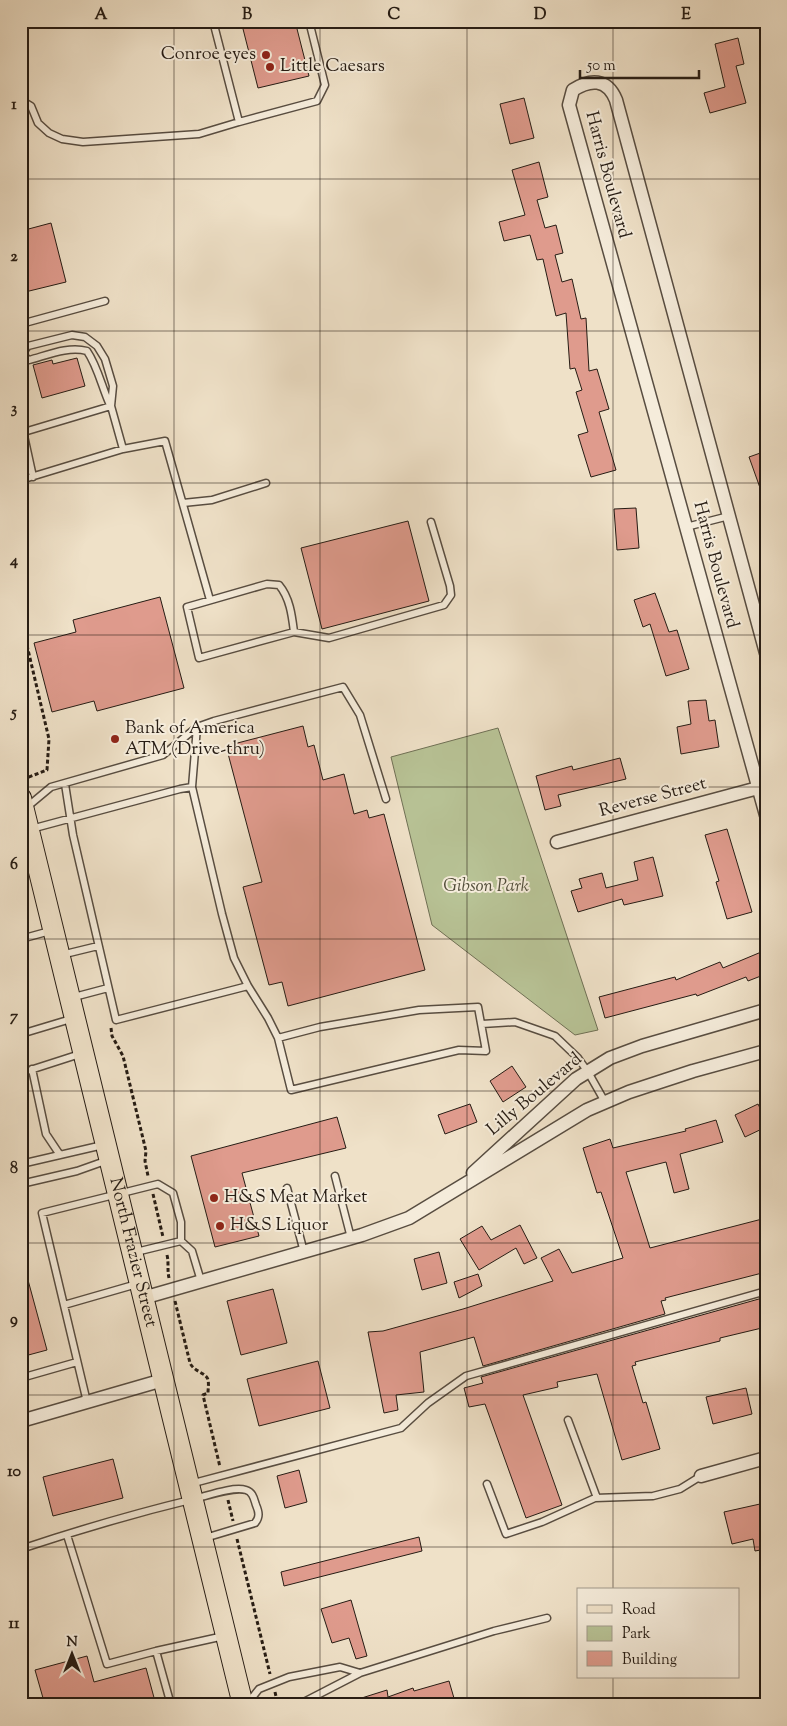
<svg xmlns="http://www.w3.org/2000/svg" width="787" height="1726" viewBox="0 0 787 1726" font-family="'Sorts Mill Goudy',serif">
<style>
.green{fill:#b8c396;stroke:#6f7055}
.building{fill:#df9b8d;stroke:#261c14}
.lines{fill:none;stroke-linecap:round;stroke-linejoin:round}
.lane-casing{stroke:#584d41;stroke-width:9}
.street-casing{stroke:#584d41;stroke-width:15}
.primary-casing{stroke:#261c14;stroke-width:22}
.path{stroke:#261c14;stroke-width:3;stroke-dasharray:4 2.5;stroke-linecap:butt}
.lane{stroke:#f5ecdb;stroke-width:6}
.street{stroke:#f5ecdb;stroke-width:12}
.primary{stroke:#efe1c8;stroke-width:20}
.grid{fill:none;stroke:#261c14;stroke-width:1;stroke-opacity:0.55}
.poi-dot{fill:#8f2418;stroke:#f5ecdb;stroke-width:2}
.labels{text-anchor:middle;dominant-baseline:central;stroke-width:4;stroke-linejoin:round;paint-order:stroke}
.poi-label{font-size:18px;fill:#261c14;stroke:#f5ecdb;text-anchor:start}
.street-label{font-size:18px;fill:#261c14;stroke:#f5ecdb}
.park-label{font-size:18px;font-style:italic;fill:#524e3b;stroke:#f5ecdb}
.neatline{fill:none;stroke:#261c14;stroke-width:2}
.grid-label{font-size:16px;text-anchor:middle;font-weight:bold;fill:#261c14}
</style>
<rect width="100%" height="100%" fill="#efe1c8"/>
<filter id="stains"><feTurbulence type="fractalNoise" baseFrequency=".004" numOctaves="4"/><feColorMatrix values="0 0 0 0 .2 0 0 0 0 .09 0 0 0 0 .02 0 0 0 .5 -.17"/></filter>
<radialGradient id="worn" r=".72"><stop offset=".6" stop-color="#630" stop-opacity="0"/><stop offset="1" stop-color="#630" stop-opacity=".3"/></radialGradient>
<path class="green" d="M498,728L598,1030L575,1035L432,925L391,757Z"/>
<path class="building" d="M241,21H295L309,76L258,88Z
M738,38L744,64L736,66L746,103L710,113L704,93L725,87L715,44Z
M524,98L534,138L510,144L500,104Z
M539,162L548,197L537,200L545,228L556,225L563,253L555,255L562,282L572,279L581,319L586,318L589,371L597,369L609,409L599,412L616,470L591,477L578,435L588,432L576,392L582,390L575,368L570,369L566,313L556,316L543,259L537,260L530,235L504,241L499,222L525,215L512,170Z
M51,223L66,282L21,293V231Z
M77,358L85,386L42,398L33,365L52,360L53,364Z
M766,451V498L764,499L749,457Z
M636,508L639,548L617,550L614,509Z
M408,521L429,601L322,629L301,548Z
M655,593L669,632L677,630L689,669L666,676L650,624L643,627L634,600Z
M160,597L184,688L97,711L94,701L52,712L34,643L76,632L73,620Z
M706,700L709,721L715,720L719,747L681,754L677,727L691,724L688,701Z
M303,726L308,747L314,745L323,780L344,774L354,814L367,810L369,818L384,814L425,970L288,1006L282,982L269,985L243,887L262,882L226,746Z
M620,758L626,779L558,795L561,806L545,810L536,776L572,766L573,770Z
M727,829L752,912L727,919L716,882L719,881L705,835Z
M653,857L663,896L624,905L622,899L578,912L571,891L582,888L579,879L602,873L606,888L638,880L634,862Z
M766,950V974L748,981L746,977L697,996L696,994L605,1018L599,997L675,977L676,980L720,962L723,968Z
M512,1066L526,1087L503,1102L490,1081Z
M470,1104L477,1122L445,1134L438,1115Z
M758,1104L766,1120V1127L745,1137L735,1115Z
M337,1117L346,1148L242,1173L259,1236L215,1247L191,1156Z
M716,1120L723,1142L680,1154L689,1189L674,1193L666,1162L626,1172L650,1248L766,1218V1272L665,1298L666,1300L661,1301L665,1314L483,1366L474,1337L420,1352L424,1392L396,1395L398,1410L384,1413L368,1332L383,1331L463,1309L553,1281L541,1258L559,1249L572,1273L623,1258L601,1192L597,1193L583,1148L610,1139L613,1148L686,1131L685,1129Z
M520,1225L537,1258L524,1264L516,1248L479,1270L460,1239L482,1226L491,1240Z
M439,1252L447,1283L422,1290L414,1259Z
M25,1269L47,1350L21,1357V1270Z
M478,1274L482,1286L459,1298L454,1282Z
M273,1289L287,1343L241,1355L227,1301Z
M766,1297V1327L720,1338V1341L635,1362L636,1365L632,1366L643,1403L646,1402L660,1449L622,1460L597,1374L557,1382L558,1387L523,1395L562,1505L526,1518L485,1404L469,1407L464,1388L483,1383L481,1377Z
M318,1361L330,1408L259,1426L247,1379Z
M746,1388L752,1414L713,1424L706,1397Z
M113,1459L123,1498L53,1516L43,1477Z
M299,1470L307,1502L285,1508L277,1476Z
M760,1504L766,1530V1549L755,1551L753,1539L732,1544L724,1512Z
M419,1537L422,1551L284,1586L281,1572Z
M351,1600L367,1656L356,1659L349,1638L332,1643L321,1609Z
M87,1656L94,1682L146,1668L156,1705H45L35,1670Z
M449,1681L456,1705H349V1702L387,1690L388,1697L413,1688L414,1691Z"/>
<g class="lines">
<g class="lane-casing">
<path id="lane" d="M21,100L31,106L38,123L49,133L62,139L83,142L199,134L239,122L213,21
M239,122L317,101L325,85L309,21
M21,324L105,301
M21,355L28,346L72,335L85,337L97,346L105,359L113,386L111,406
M22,355L29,360C48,355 68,346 87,351C98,367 102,388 110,405
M21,422L33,477
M24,432L111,406L123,449
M21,480L123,449L165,441L210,600
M183,503L212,500L266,483
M686,527L729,516
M294,632L199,658L187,607L267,584L279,585C290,598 292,616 294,632L329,638L444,605L451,595L450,586L431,522
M65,784L73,835L116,1020L248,986
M192,787L197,727
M27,807L51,787L163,755L197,727L214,721L343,687L360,715L386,799
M31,829L180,789L192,787L222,914L234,958L248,986L268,1018L278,1038
M21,939L50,931
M61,955L98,946
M74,997L108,988
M478,1007L486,1051L459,1050L291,1090L278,1038L320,1027L419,1010Z
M482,1024L515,1022L555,1036L578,1058L588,1072L605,1102
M21,1034L71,1019
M32,1069L46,1134L60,1155
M21,1073L80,1054
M21,1164L103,1145
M335,1176L351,1238
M21,1184L77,1171L108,1160
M287,1188L304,1252
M181,1241L192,1251L201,1281
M64,1305L137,1284
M21,1378L77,1362
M87,1402L42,1213L158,1184L173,1193L181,1222V1241L136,1252
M568,1420L597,1498
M190,1484L401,1428L428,1403L466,1376L766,1291
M487,1484L506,1534L542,1522L595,1498L653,1496L680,1489L701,1476
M67,1535L107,1664L156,1651
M21,1549C78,1530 136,1513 194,1499C207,1496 233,1486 246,1490C253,1492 254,1499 256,1505C259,1512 260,1517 255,1523L205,1538
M360,1673L494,1631L547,1618
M247,1704L259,1689L289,1677L340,1667L360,1673L298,1705
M171,1705L156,1651L224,1636
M525,1705C534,1703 544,1700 552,1705"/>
</g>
<g class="street-casing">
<path id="street" d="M766,653L616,100C607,78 590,79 573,90L569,105L766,815
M557,842L758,788
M473,1173L576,1079L610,1058L642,1046L766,1010
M143,1298L362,1235L409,1218L587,1110L629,1092L693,1071L766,1051
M21,1421L163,1380
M701,1476L766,1458"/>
</g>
<g class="primary-casing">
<g id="primary">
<path id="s1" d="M21,798L243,1705"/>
</g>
</g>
<path class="path" d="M21,620L49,739L47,770L21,780
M111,1028L112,1036L123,1056L146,1151L145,1161L148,1176
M153,1194L163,1237
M167,1255C169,1263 167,1269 169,1278
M175,1301L190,1363C194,1372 207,1373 208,1380C209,1384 208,1389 208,1393L203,1395L220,1467
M228,1500L233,1521
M237,1539L270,1674
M275,1692L278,1705"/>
<use href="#lane" class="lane"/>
<use href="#street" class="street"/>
<use href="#primary" class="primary"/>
</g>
<path class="grid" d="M174,21V1705M320,21V1705M467,21V1705M613,21V1590M21,179H766M21,331H766M21,483H766M21,635H766M21,787H766M21,939H766M21,1091H766M21,1243H766M21,1395H766M21,1547H766M613,1677V1705"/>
<g class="poi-dot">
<circle cx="266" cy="55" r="5"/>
<circle cx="270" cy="67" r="5"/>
<circle cx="115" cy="739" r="5"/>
<circle cx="214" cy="1198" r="5"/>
<circle cx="220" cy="1226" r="5"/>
</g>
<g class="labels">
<g class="poi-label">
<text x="256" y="55" text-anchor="end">Conroe eyes</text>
<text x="280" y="67">Little Caesars</text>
<text x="125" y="729">Bank of America<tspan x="125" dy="21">ATM (Drive-thru)</tspan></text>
<text x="224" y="1198">H&amp;S Meat Market</text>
<text x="230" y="1226">H&amp;S Liquor</text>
</g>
<g class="street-label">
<text transform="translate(607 175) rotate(75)">Harris Boulevard</text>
<text transform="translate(715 565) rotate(75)">Harris Boulevard</text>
<text transform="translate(653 798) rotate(-15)">Reverse Street</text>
<text transform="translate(535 1095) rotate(-40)">Lilly Boulevard</text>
<text stroke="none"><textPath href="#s1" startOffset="468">North Frazier Street</textPath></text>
</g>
<g class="park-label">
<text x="486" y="887">Gibson Park</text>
</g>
</g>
<rect width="787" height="1726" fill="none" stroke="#efe1c8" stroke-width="55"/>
<rect x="577" y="1588" width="162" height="90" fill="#f5ecdb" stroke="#a2998b"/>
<rect x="587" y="1605" width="25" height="8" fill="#efe1c8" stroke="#a2998b"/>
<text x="622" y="1614" font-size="15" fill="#261c14">Road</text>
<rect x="587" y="1626" width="25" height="15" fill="#b8c396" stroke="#a2998b"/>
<text x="622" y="1638" font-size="15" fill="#261c14">Park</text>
<rect x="587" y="1651" width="25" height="15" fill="#df9b8d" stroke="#a2998b"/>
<text x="622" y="1664" font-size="15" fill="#261c14">Building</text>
<g transform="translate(72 1654)" stroke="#f5ecdb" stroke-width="4" paint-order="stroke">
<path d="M0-4L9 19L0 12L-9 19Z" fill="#261c14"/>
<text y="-8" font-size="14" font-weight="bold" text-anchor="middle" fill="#261c14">N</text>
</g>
<path d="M580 70v8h119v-8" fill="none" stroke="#261c14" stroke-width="2.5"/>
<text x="587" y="70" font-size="15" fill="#261c14" stroke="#f5ecdb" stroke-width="4" paint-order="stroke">50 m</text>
<rect x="28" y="28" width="732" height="1670" class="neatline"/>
<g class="grid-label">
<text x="101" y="19">A</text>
<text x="247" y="19">B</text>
<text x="394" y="19">C</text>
<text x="540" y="19">D</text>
<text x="686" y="19">E</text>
<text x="14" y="109">1</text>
<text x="14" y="261">2</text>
<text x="14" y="413">3</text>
<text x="14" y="565">4</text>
<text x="14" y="717">5</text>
<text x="14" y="869">6</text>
<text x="14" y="1021">7</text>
<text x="14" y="1173">8</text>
<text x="14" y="1324">9</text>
<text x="14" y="1476">10</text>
<text x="14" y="1628">11</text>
</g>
<rect width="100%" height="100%" filter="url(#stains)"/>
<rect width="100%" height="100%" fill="url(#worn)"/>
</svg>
